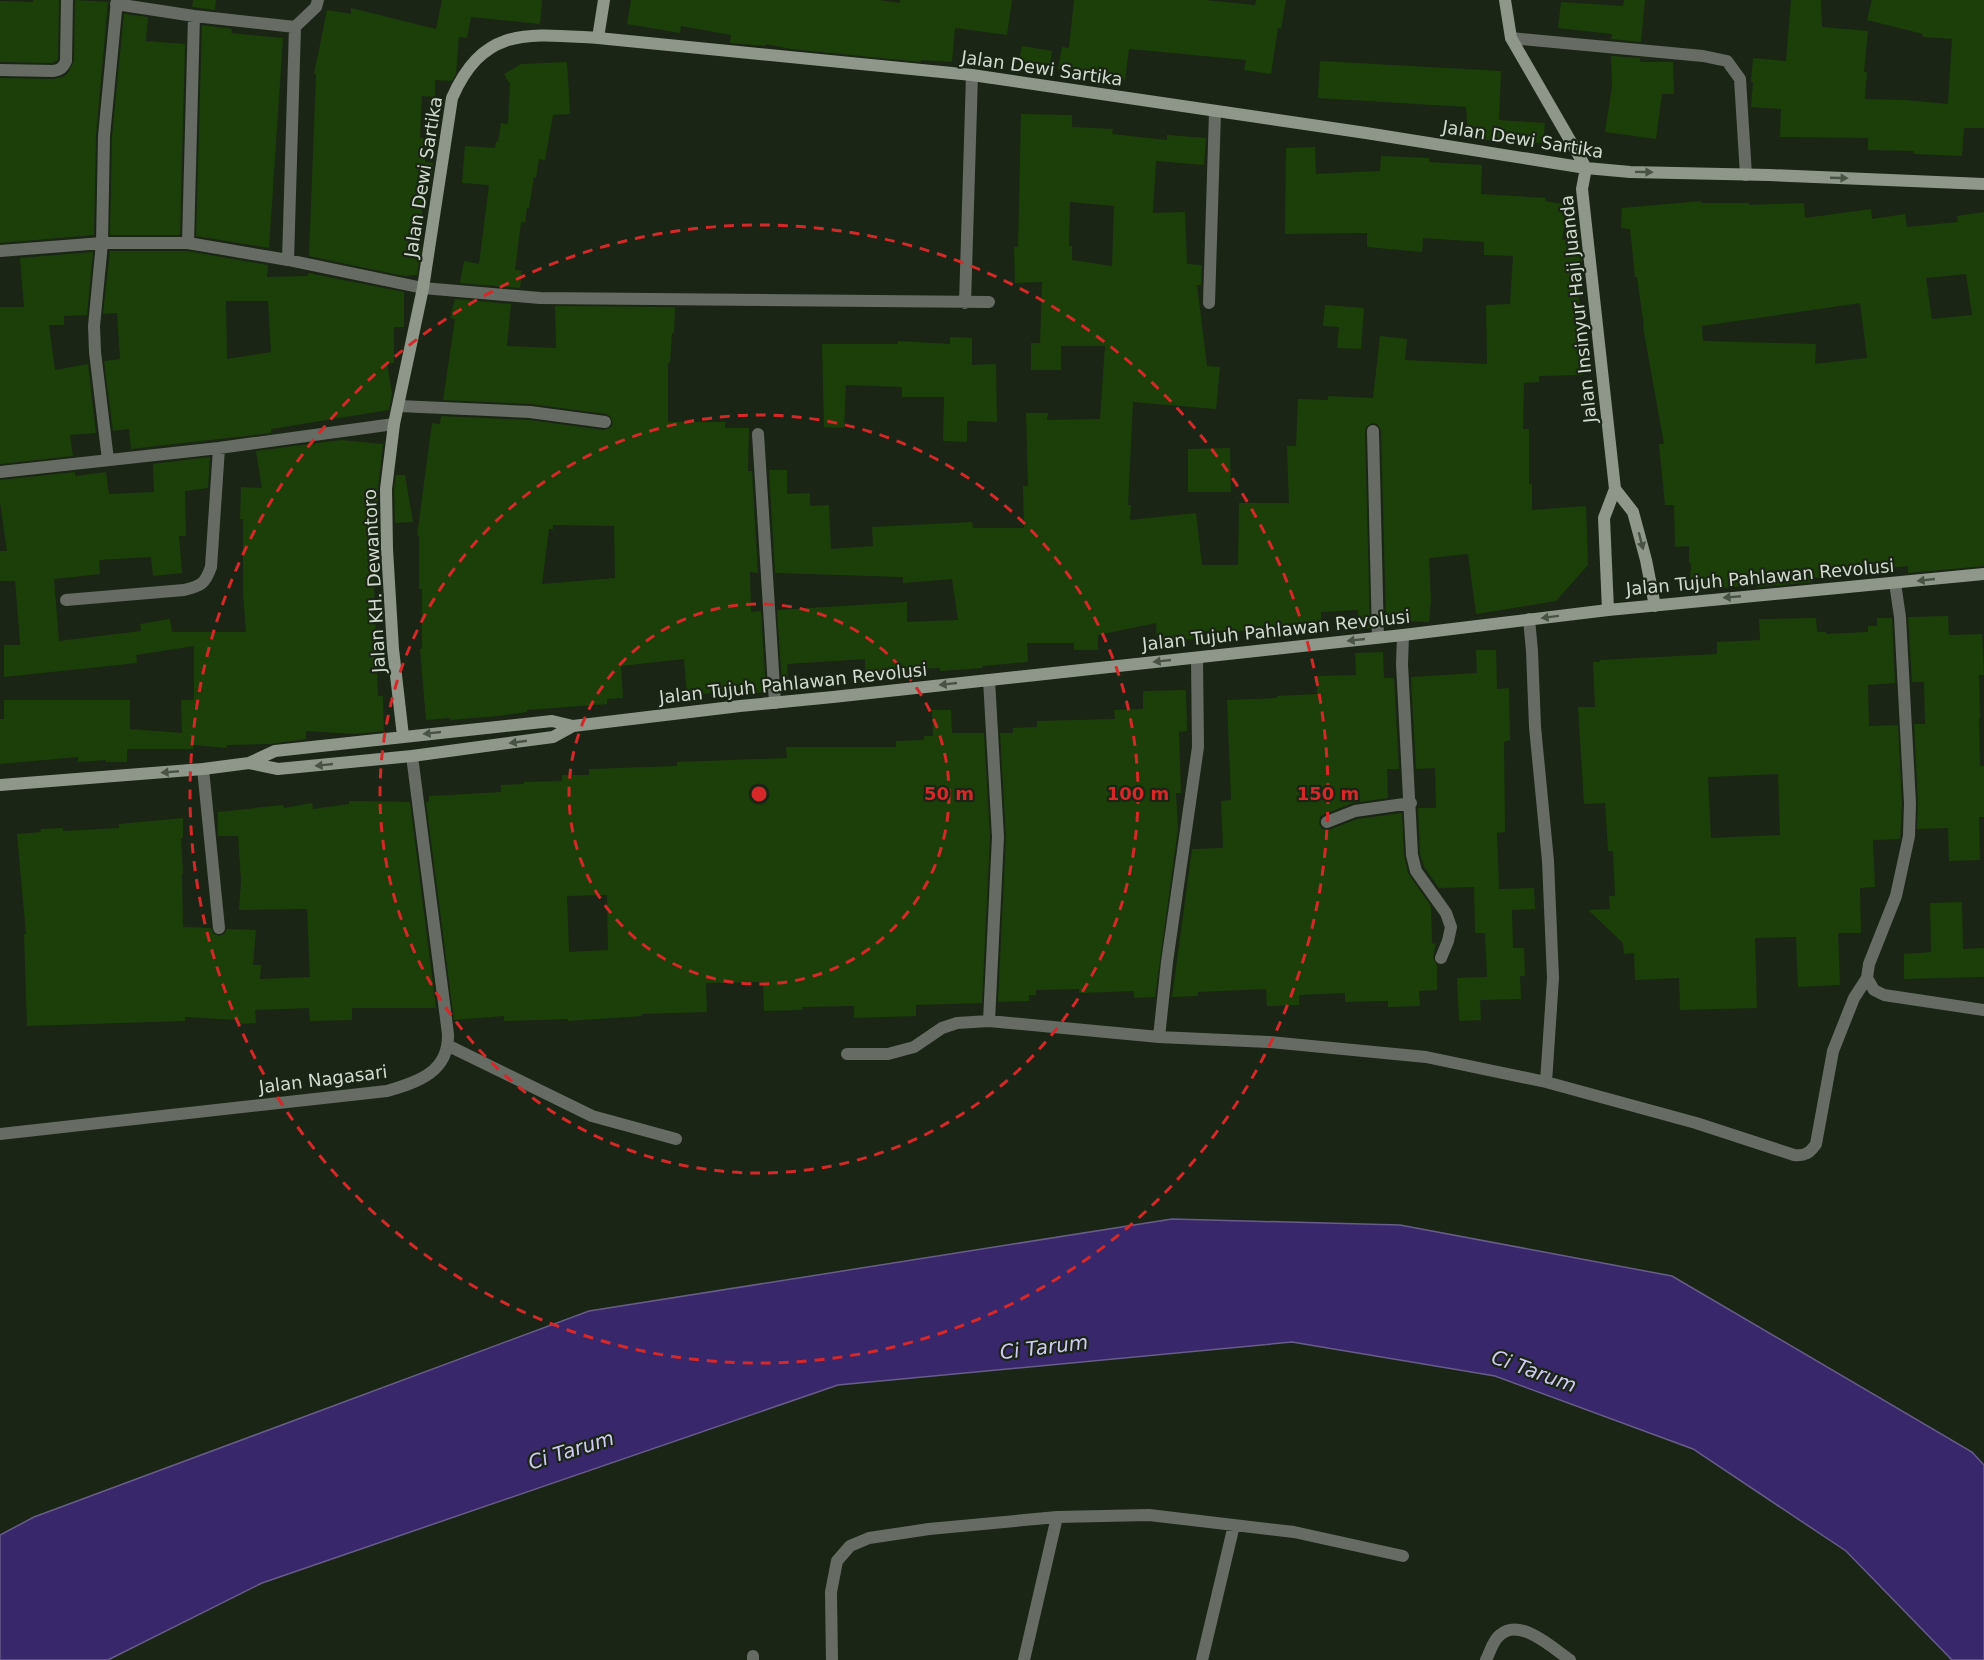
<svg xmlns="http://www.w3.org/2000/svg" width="1984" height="1660" viewBox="0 0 1984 1660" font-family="'DejaVu Sans',sans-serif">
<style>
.water{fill:#39276b;stroke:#675d89;stroke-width:1.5}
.building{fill:#1c3f09;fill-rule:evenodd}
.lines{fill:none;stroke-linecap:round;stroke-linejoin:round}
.street{stroke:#666c64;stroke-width:12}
.secondary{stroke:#8e978a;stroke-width:12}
.oneway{fill:#485344}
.ring{fill:none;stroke:#d62828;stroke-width:3;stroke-dasharray:10 8}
.labels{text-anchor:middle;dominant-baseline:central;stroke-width:4.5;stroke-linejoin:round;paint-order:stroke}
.street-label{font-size:18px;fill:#d2dacf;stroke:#1a2515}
.water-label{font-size:20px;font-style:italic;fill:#d0caf4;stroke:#1a2515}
.centre{fill:#d62828;stroke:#1a2515;stroke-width:3}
.ring-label{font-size:18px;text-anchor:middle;font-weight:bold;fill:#d62828;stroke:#1a2515;stroke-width:4.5;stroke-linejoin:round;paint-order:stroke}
</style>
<rect width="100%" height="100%" fill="#1a2515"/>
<path class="water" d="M1172,1219L1400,1225L1672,1276L1972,1452L1984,1465V1660H1952L1846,1551L1693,1449L1495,1376L1292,1342L838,1385L262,1583L108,1660H0V1535L34,1517L589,1311Z"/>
<path class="building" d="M33,0H59L58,60L52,63L0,62V1L33,2Z
M75,0L108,2L96,135L94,235L0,243V78L53,79L63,77L68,73L74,61Z
M193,0H216L215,10L192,7Z
M442,0H542L540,24L471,17L467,38L459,37L456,74L452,81L435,80V97L422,96L420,138H427L425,162L433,163L431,184L423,183L421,249L417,275L404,276L309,256L316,74H314L327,10L351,14V8L436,29Z
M631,0H879L900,3V0H1012L1007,35L955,28L952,62L921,60V62L791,49L766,44V46L730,43L731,35L681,26L680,33L627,24Z
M1074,0H1205L1255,5L1256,0H1286L1281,29L1278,28L1271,74L1244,70L1246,60L1129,49L1125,80L1058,69L1062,47L1069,48Z
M1624,0H1645L1641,42L1611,39L1612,34L1558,28L1561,2L1623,6Z
M1791,0H1821L1822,27L1868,31L1864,72H1867L1865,99L1905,100L1948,104L1952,39L1923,37V34L1867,20L1872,0H1984V128H1964L1962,156L1914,154V151L1868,150V138L1780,137L1781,109L1751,107L1753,82H1751L1753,58L1786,61Z
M124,14L148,17L146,41L185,44L180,235H110L112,136Z
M202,25L232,29L231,33L283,38L269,248L196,236Z
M1022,46L1052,51L1049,71L1018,66Z
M1611,56L1640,58V62H1673L1674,94H1662L1656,139L1605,132L1612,86Z
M1320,61L1501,71L1499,120L1545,123L1543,143L1468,139L1466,107L1318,98Z
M567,62L570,114L553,115L545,160L539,159L536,178L534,177L529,208H527L525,223L521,222L515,270L522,271L520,288L460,283L464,261L479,264L489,185L462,183L465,146L495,148L496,142H498L501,123L508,124L510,84L504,74L521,64Z
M1021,114L1072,115V127L1113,129L1112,134L1167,140V135L1206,138L1204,165L1156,161L1153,213L1185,212L1187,264L1202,265L1201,285H1197L1207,366L1220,367L1216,409L1133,402L1128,505H1131L1130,520L1196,513L1202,565H1238L1239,503H1289L1287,446H1296L1298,399L1328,400V396L1373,398L1380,336L1407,339L1405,360L1487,364L1486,305L1510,304L1513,256L1484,255V242L1423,238L1422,252L1367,247V233L1285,234L1286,148L1315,147L1316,174L1380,171L1381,156L1429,158V162L1482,165L1481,194L1546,198L1545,201L1568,205L1562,240L1578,236L1580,242L1582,266L1579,267L1583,285H1579V330H1581L1583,375L1539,376V382L1524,383L1523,429H1529V484H1532V510L1586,506L1588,565L1556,601L1476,614L1468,554L1429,558L1431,600L1429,622L1386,620L1381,431L1377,424L1372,423L1366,427L1365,431L1370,628L1359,630L1358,610L1321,612V627L1294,628V626L1249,631H1193V639L1157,641L1156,623L1098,635V650H1074V643H1027L1028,662L982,666L983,668L940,671V668L865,671V659L787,664L788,684H782L777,610L907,602V622L958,620L952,579L903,583V577L775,573L769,470H787V494L810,493V506L829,505L831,549L873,546L872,527L972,522L973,528H1024L1023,486H1028L1026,413H1048L1047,420L1100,419L1105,346H1061V370H1031V343H1040L1042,282L1015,283L1014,247H1018ZM1070,202L1114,206L1112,266L1072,260V246H1069Z
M1701,201V203H1749V205L1804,203L1805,218L1871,209L1872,219L1905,214L1907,227L1958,222L1957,216L1984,212V566L1908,573V566L1826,575V577L1813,578V582L1757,587V585L1722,588L1690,587L1691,563H1689V546L1675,547L1674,505H1665L1659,444H1664L1643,327H1644L1637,277H1635L1630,229L1621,228L1622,208ZM1966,274L1972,315L1932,319L1926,278ZM1860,303L1867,358L1815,364L1816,344L1703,341L1702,326Z
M110,251H187L268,265L267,277L308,276V273L404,292V327H394V363H387L392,394L389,410L271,429V433L131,449L129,429L113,431L104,361L120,359L117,313L103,314ZM226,301H268L271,352L227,359Z
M93,252L87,315L64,316V325H49L55,370L88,364L96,433L70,435L73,456L0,464V307H24L20,258Z
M455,299L511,304L507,346L556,348L555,306L675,307L674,333H672L670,363H668V422H725V428H749L748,471H752L758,573L750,572L751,612L761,611L766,692L741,694L740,690L687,696L684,659L621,666L623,698L607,699V704L527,710V712L498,716L450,720V718L426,720L420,649H422V589H419V535L417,536L432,423L440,424L441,416L529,420L604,430L611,427L613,423L610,416L606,414L531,404L443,400L455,319L450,318ZM553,525L614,526L615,578L542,584L549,529H553Z
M1325,305L1364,308L1361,349L1337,348L1339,327L1323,326Z
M950,337L972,338V365L996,364L997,422L967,421V442L943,441L944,397H902V387L846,385L844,428L824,427L822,344H898V341L950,344Z
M341,440L383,444L378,488V523L372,524L378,696H383L384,731L354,734L306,731V739L270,744L227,745V748L193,745V749H127V762H106L105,760L78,762V757L0,764V719H4V700H130V729L182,733L181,700H194V646L136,655L137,663L4,677V645H20V642L15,581H0V551H7L0,502V480L75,472V476L106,472L109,494L154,492L153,464L210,457L208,488L185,491L186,536H179L182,573L153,576L151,557L99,560L100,574L54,579L59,641L141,631L140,624L170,619L172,632H246L243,594V519H240L241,487L262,488L256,451Z
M1230,448L1231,492H1188V449Z
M396,475H405L413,522L395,523L394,489Z
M1948,616L1949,635L1982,634L1984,675H1979L1980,718H1979L1980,766H1984V817H1979L1980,860L1949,861L1948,828L1917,829L1918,803L1914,724H1925L1924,682H1912L1908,617Z
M1816,618L1817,632H1826V634L1868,632V626H1877V618H1892L1895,683L1868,685L1869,726L1898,725L1902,803L1900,839L1873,840L1875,887L1860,888L1861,933H1838L1840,985L1798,987L1796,937L1755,938L1757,1008L1680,1010L1679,978L1635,980L1634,953L1624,954L1623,943L1588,910L1610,909L1609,896H1615L1613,851H1608L1605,803L1584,804L1578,707H1595L1593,662H1600V660L1717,654V642L1760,640L1759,619ZM1778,774L1780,835L1711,838L1708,777Z
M1476,650H1496L1497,689L1509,688L1510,740L1504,742L1505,832L1497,833L1499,889L1534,888L1535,909L1512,910L1513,948H1524L1525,976H1520L1521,999L1480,1000L1481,1020L1459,1021L1457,978L1487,977L1485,933H1475L1474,887L1439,888L1424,867L1420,854L1418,808H1436L1435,768L1416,769L1411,677L1477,673Z
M1383,652L1384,678H1394L1399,769H1387L1388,798L1352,803L1323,815L1320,817L1319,824L1322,829L1329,830L1357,819L1402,813L1404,855L1408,873L1431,906L1432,944L1436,943L1433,958L1437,965V990L1419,991L1420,1006L1388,1007V1001L1345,1002V993L1299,995V1005L1267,1006L1266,989L1198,992V996L1172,997L1192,849L1223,848L1221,801L1231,800L1227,700L1277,698V696L1317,694V676L1356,675L1355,653Z
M1186,690L1187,731L1179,732L1181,793H1176L1178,829L1155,997L1134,998V991L1079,993V989L1036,990V995H1029V1001L998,1002L1006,837L1000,733H1013V728L1037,727V721L1115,719L1114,710L1143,709V691Z
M932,710H951L952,733H984L990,837L982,1003L916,1005V1016L854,1018V1006L802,1007V1010L764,1011L763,982L706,983L707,1012L642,1014V1016L568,1021V1019L504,1021V1016L454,1020L426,802H429V796L501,792V785L524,784V782L562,781V775H589V769L677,766V762L787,758L786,747H896V741L924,740V736H933ZM607,895L608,950L569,952L567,896Z
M349,801L410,802L436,1008H352V1020L310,1021L309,1008L255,1010L256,1023L237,1024V1020L185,1017V1021L27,1026L24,934H26L17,834L41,832L40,829L63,828V831L119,828V824L183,818V838H181L183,874H182L183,927L211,928L213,933L219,936L224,934L227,929L256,930L253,965H261L260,979L310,977L307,909L239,910L241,881L238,836H218V812L283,805L284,808L312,803L313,809L349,804Z
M1962,902L1963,949L1984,948V977L1904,979V954L1931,952L1930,903Z"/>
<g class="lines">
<path class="street" d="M116,4L194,16L295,27
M1511,38L1703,56L1727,61L1740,79L1746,175
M0,70L53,71C60,70 63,68 66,61L67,0
M188,243L194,16
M0,251L102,243H188L288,260L423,288L540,298L989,302
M288,260L295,27L316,7L318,0
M965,303L972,75
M1209,303L1215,112
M399,406L530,412L605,422
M1373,431L1378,637
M758,434L775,703
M108,460L95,352L94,326L102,243L104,136L117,0
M0,472L219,448L394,424
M1895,583L1900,617L1910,803L1909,836L1896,896L1869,964L1867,978L1874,990L1884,995L1984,1010
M66,600L184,590C201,586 205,584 211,567L219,448
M1529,619L1532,651L1535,727L1548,861L1553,978L1546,1082
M1403,635L1402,664L1412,855L1416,871L1446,913L1451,927L1448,941L1441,958
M989,680L998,837L989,1021
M203,769L219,928
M1327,822L1355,811L1411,803
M1159,1037L1167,962L1198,747L1197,658
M449,1046L592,1116L676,1139
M847,1054H888L914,1047L942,1028L957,1023L989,1021L1159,1037L1269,1042L1426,1057L1546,1082L1696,1123L1794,1155C1805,1156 1810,1153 1816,1144L1833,1051L1854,998L1867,978
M0,1134L387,1091C418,1082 449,1072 448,1034L412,756
M753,1656V1660
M832,1660L831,1592L837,1561L850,1546L869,1538L929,1529L1057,1517L1149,1515L1294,1532L1403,1556
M1024,1660L1057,1517
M1202,1660L1234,1525
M1486,1660C1490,1652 1493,1640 1500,1635C1520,1617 1553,1648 1570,1660"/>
<path class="secondary" d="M1505,0L1511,38L1586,168L1582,189L1615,489L1604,518L1608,610
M598,38L604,0
M1615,489L1633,512L1646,560L1655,606
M403,736L393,649L387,549L386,489L394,424L423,288L452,98C484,25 529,34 598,38L972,75L1366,133L1586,168L1630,172L1769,175L1984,184
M249,763L278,769L412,756L553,737L573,726
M0,785L203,769L249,763L275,751L552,721L573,726L740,706L833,697L1403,635L1608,610L1984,574"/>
</g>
<defs><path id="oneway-solid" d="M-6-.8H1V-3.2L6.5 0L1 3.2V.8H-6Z" transform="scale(1.5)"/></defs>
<g class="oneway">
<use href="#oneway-solid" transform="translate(1644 172) rotate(1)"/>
<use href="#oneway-solid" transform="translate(1839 178) rotate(2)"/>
<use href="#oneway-solid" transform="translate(1641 541) rotate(75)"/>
<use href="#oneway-solid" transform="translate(1926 580) rotate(174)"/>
<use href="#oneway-solid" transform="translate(1732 597) rotate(175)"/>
<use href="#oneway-solid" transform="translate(1550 617) rotate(173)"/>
<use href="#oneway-solid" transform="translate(1356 640) rotate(174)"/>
<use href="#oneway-solid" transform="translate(1162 661) rotate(174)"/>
<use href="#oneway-solid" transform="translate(948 684) rotate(174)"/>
<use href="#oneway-solid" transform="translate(432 733) rotate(174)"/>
<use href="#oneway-solid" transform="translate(518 742) rotate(172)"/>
<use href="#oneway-solid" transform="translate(324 765) rotate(174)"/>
<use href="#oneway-solid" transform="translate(170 772) rotate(175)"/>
</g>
<g class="ring">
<circle cx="759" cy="794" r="190"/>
<circle cx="759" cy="794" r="379"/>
<circle cx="759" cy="794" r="569"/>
</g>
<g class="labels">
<g class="street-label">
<text transform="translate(1042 68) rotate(8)">Jalan Dewi Sartika</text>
<text transform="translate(1523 139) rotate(9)">Jalan Dewi Sartika</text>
<text transform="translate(423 177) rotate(-81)">Jalan Dewi Sartika</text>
<text transform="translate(1578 309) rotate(-96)">Jalan Insinyur Haji Juanda</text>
<text transform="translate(1760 577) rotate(-5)">Jalan Tujuh Pahlawan Revolusi</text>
<text transform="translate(374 581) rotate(-93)">Jalan KH. Dewantoro</text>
<text transform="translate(1276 630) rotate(-6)">Jalan Tujuh Pahlawan Revolusi</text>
<text transform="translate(793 683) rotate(-6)">Jalan Tujuh Pahlawan Revolusi</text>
<text transform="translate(323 1079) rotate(-7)">Jalan Nagasari</text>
</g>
<g class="water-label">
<text transform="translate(1044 1347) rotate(-7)">Ci Tarum</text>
<text transform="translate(1534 1371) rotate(20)">Ci Tarum</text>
<text transform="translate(571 1450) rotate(-17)">Ci Tarum</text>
</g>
</g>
<circle cx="759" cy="794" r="9" class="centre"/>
<g class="ring-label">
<text x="949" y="800">50 m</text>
<text x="1138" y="800">100 m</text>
<text x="1328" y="800">150 m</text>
</g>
</svg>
